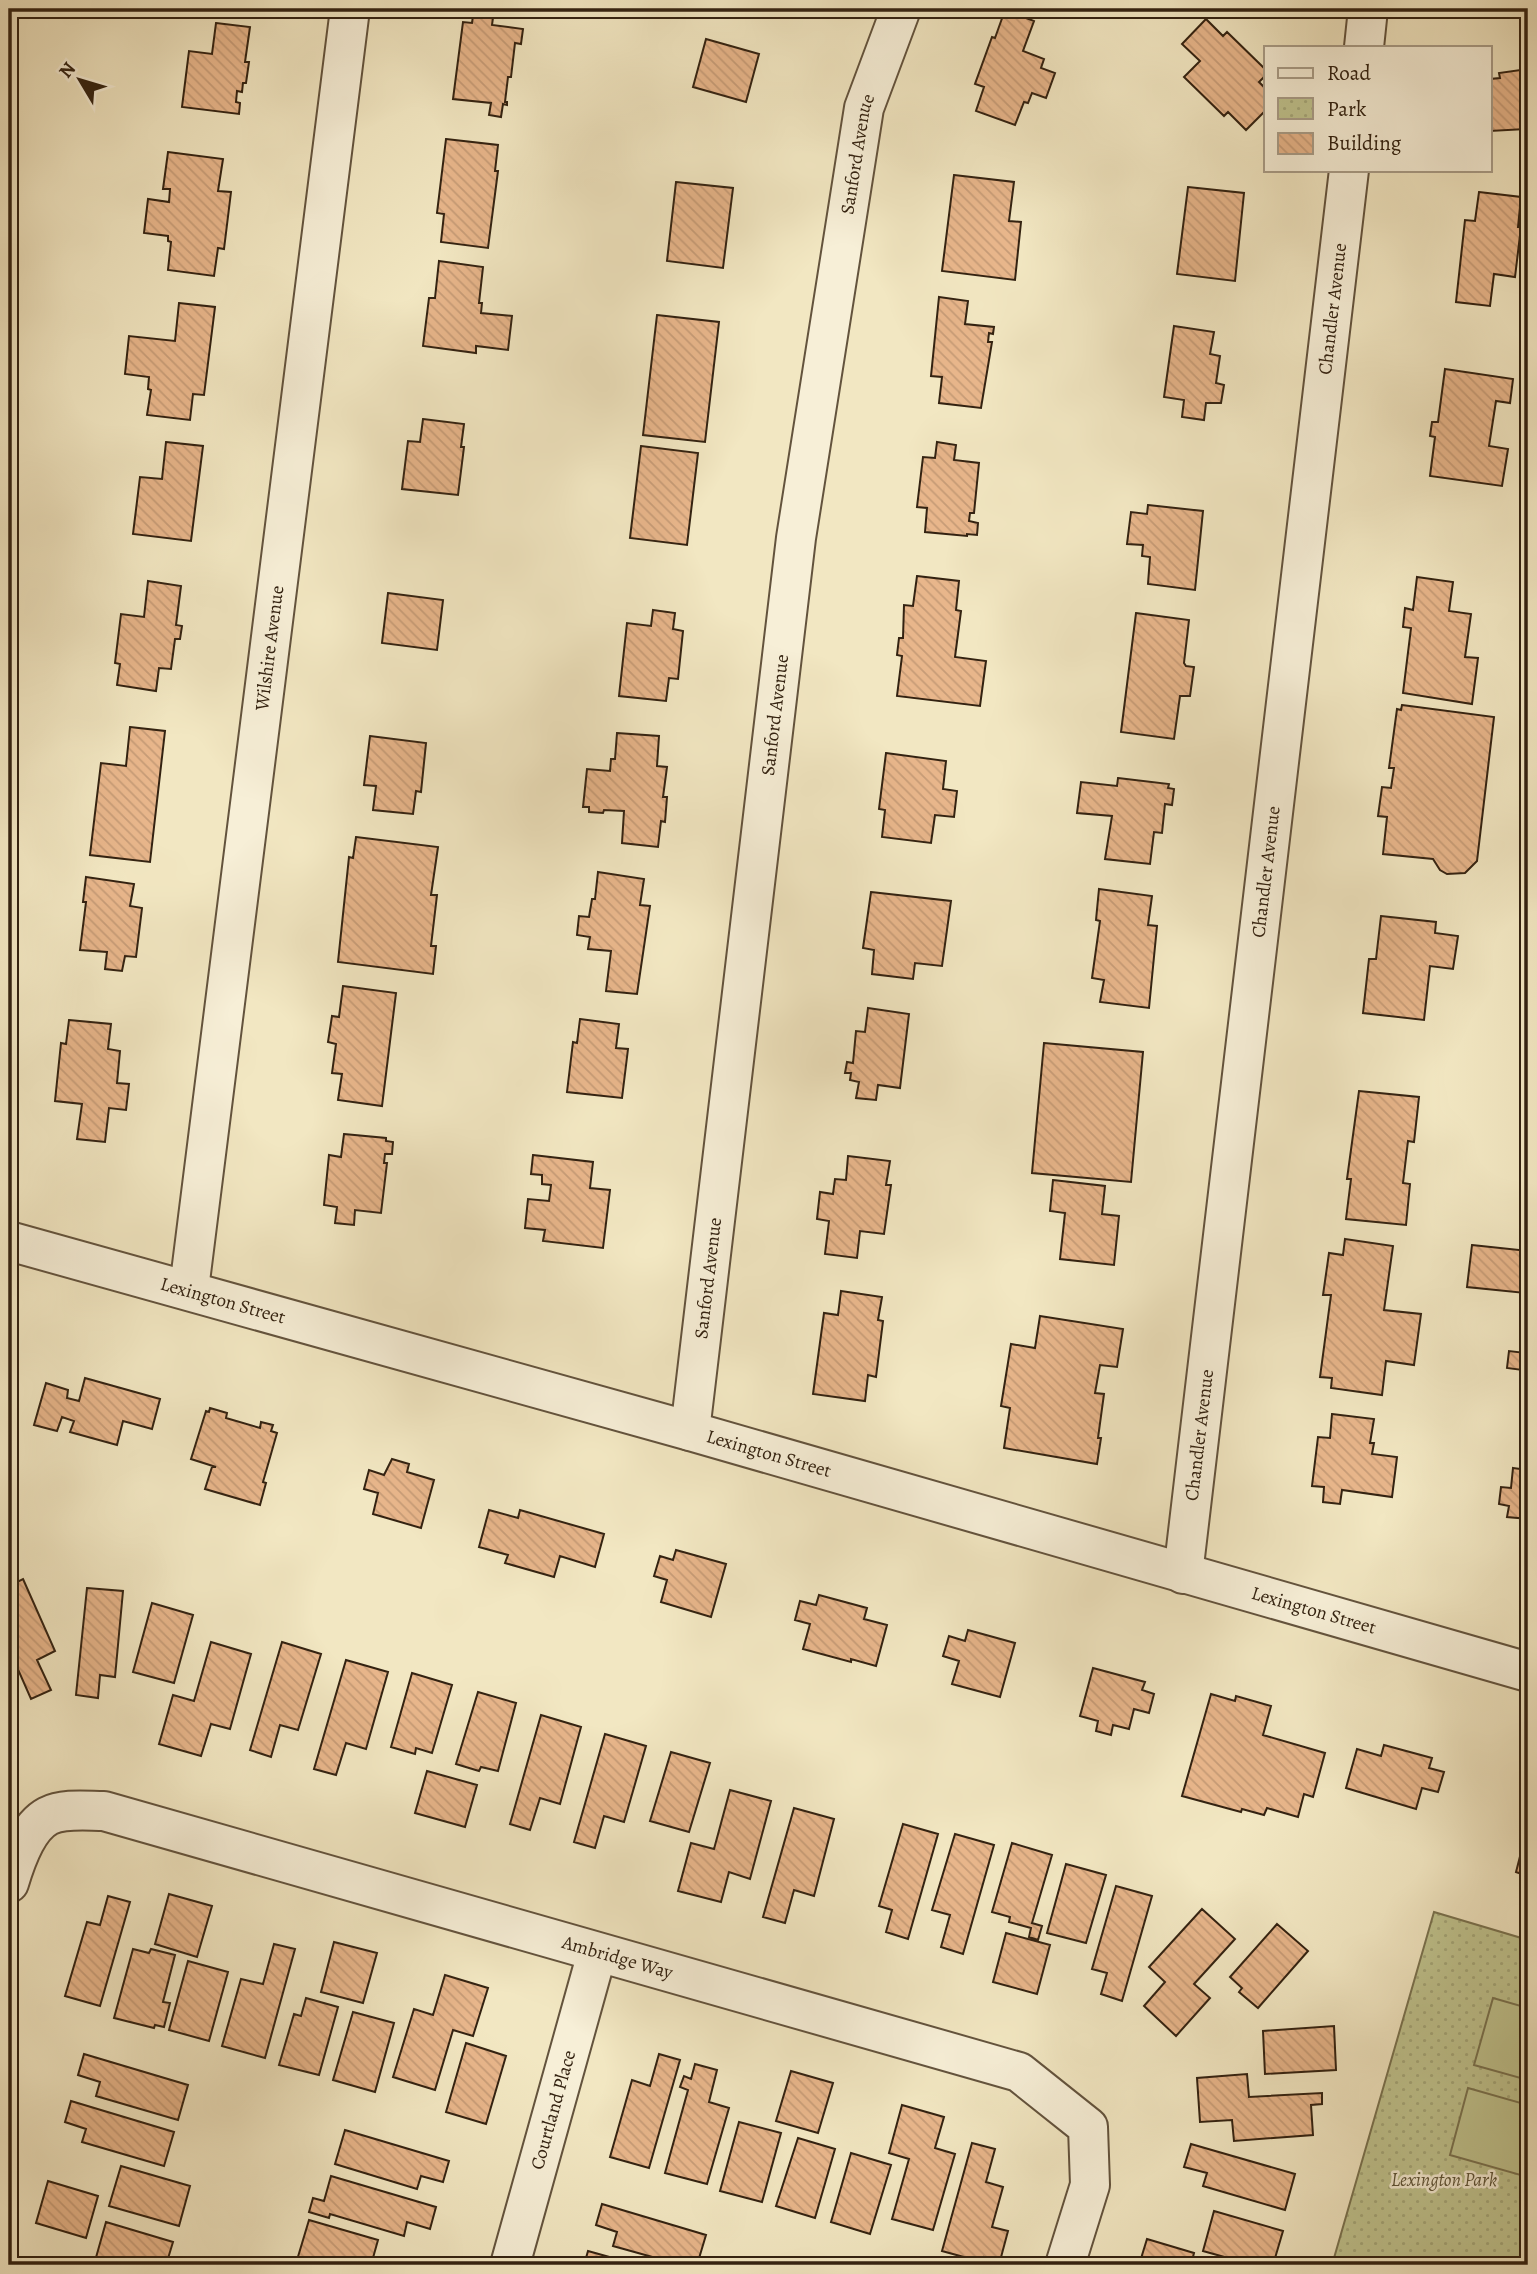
<svg xmlns="http://www.w3.org/2000/svg" width="1537" height="2274" viewBox="0 0 1537 2274" font-family="Alegreya,serif">
<style>
.park{fill:url(#park-dots);stroke:#7a7350;stroke-width:2}
.pitch{fill:#c0c48f;stroke:#7a7350;stroke-width:2}
.building{fill:url(#building-back-hatch);stroke:#321;stroke-width:2}
.lines{fill:none;stroke-linecap:round;stroke-linejoin:round}
.street-casing{stroke:#63533d;stroke-width:42}
.street{stroke:#f7efd7;stroke-width:38}
.labels{text-anchor:middle;dominant-baseline:central;stroke-width:5;stroke-linejoin:round;paint-order:stroke}
.street-label{font-size:19px;fill:#321;stroke:#f7efd7}
.park-label{font-size:19px;font-style:italic;fill:#5d5337;stroke:#f7efd7}
</style>
<defs>
<pattern id="park-dots" width="8" height="8" patternUnits="userSpaceOnUse" patternTransform="scale(1.75)"><rect width="8" height="8" fill="#c0c48f"/><path d="M2 2h.1M6 6h.1" fill="none" stroke="#a5a87a" stroke-width="1.8" stroke-linecap="round"/></pattern>
<pattern id="building-back-hatch" width="6" height="6" patternUnits="userSpaceOnUse" patternTransform="scale(1.75)"><rect width="6" height="6" fill="#e8b68b"/><path d="M-1 5l2 2M0 0l6 6M5-1l2 2" fill="none" stroke="#c79c77"/></pattern>
</defs>
<rect width="100%" height="100%" fill="#f2e7c2"/>
<filter id="stains"><feTurbulence type="fractalNoise" baseFrequency=".00286" numOctaves="4"/><feColorMatrix values="0 0 0 0 .2 0 0 0 0 .09 0 0 0 0 .02 0 0 0 .5 -.17"/></filter>
<radialGradient id="worn" r=".72"><stop offset=".6" stop-color="#630" stop-opacity="0"/><stop offset="1" stop-color="#630" stop-opacity=".3"/></radialGradient>
<path class="park" d="M1434,1912L1528,1940V2265H1332Z"/>
<path class="pitch" d="M1493,1998L1528,2008V2080L1474,2065Z
M1468,2088L1528,2105V2177L1450,2155Z"/>
<path class="building" d="M474,9H515L514,13L494,10L492,25L523,29L521,44L515,43L511,77H508L505,102H507V105L503,104L501,117L489,115L491,103L453,99L463,22L472,23Z
M1005,10L1034,21L1023,51L1044,59L1041,68L1055,73L1046,98L1032,93L1028,103L1024,102L1015,125L976,111L984,87L975,84L992,37L995,38Z
M1206,19L1223,36L1227,32L1266,70V75L1259,82L1266,89V110L1246,130L1228,112L1224,116L1184,77L1200,61L1182,44Z
M216,23L250,27L245,62H249L246,83H243L242,92L237,91L236,102L240,103L239,114L182,107L189,51L212,54Z
M706,39L759,54L746,102L693,87Z
M1528,69V129L1490,131V79L1500,78L1499,73Z
M446,139L498,145L495,171H498L488,248L441,242L444,214L437,213Z
M168,152L223,159L218,191L231,192L224,249L218,248L214,276L168,270L171,242L168,241V236L144,233L148,199L169,202L170,189H163Z
M954,175L1014,182L1009,221L1021,222L1015,280L942,271Z
M676,182L733,188L723,268L667,261Z
M1188,187L1244,193L1235,281L1177,274Z
M1479,192L1521,197L1518,227H1521L1515,277L1494,274L1490,306L1456,302L1465,220L1475,221Z
M439,261L483,267L479,303H482L481,313L512,316L508,350L476,346V353L423,346L429,298H435Z
M939,297L968,301L965,324L994,327L993,334L989,333L988,342H992L981,408L939,403L942,377L931,376Z
M179,303L215,307L204,395L193,394L190,420L147,415L151,390L148,389L149,377L125,374L129,336L175,341Z
M657,315L719,322L705,442L643,435Z
M1174,326L1214,332L1210,354L1220,356L1216,383L1224,385L1221,403H1206L1204,420L1182,417L1184,400L1164,397Z
M1445,369L1513,379L1510,403L1496,401L1489,446L1508,449L1502,486L1430,476L1435,437L1430,436L1432,422H1438Z
M423,419L464,424L461,447H464L458,495L402,489L408,441L420,442Z
M166,442L203,446L191,541L133,534L140,477L162,479Z
M937,442L956,445L954,460L979,463L974,513H970L969,521L978,523L977,535L967,534V536L925,532L927,508L917,507L923,457L935,458Z
M641,446L698,453L687,545L630,538Z
M1148,505L1203,511L1195,590L1148,584L1150,557L1142,556L1143,545L1127,544L1131,512L1147,514Z
M917,576L959,581L956,610L961,611L955,657L986,661L980,706L897,696L902,656L897,655L899,638H903L904,605L913,606Z
M1417,577L1453,582L1449,611L1471,614L1465,657L1478,658L1472,704L1403,693L1411,628L1403,627L1405,608L1413,610Z
M148,581L181,586L176,625L182,626L180,639H175L171,669L159,668L156,691L117,685L120,664L115,663L121,614L144,617Z
M388,593L443,600L437,650L382,643Z
M653,610L675,613L673,629L683,631L678,679L669,678L666,701L619,696L627,623L651,626Z
M1136,613L1189,620L1184,663L1186,666L1194,667L1190,696H1180L1174,739L1121,732Z
M1402,705L1494,717L1477,861L1465,873L1447,874L1440,870L1433,859L1383,854L1387,817L1378,816L1382,787L1391,788L1394,768H1389L1397,709L1401,710Z
M130,727L165,731L150,862L90,855L101,763L126,766Z
M617,733L659,736L657,766L667,767L663,797H667L665,822L661,821L658,847L622,843L624,811L604,810L603,813L589,812V807H583L587,769L610,771L611,759H615Z
M370,736L426,743L421,792L416,791L413,814L373,810L376,786L364,785Z
M886,753L946,761L943,789L957,791L954,817L935,815L931,843L882,837L885,810L879,809Z
M1118,778L1169,784L1168,788L1174,789L1172,805L1165,804L1162,833L1154,832L1150,864L1105,859L1112,816L1077,813L1081,782L1117,786Z
M356,837L438,847L431,895H437L431,946H436L433,974L338,962L349,857L353,858Z
M598,872L644,879L640,905L650,906L637,994L606,991L611,951L588,949L590,937L577,935L579,916L589,917L592,899H595Z
M86,877L134,884L130,906L142,908L136,957L125,956L122,971L105,969L107,952L80,950L86,902H83Z
M1099,889L1152,896L1148,925L1157,926L1149,1008L1100,1002L1104,980L1092,978L1100,921L1096,920Z
M871,892L951,901L942,966L915,963L913,979L872,974L874,950L863,948Z
M1381,916L1436,922L1435,933L1458,936L1453,969L1430,966L1424,1020L1363,1013L1369,959H1376Z
M343,986L396,993L382,1106L338,1100L342,1074L332,1073L336,1044L328,1042L332,1016L339,1017Z
M868,1008L909,1014L900,1088L878,1085L876,1100L856,1098L859,1082L850,1080L851,1073H845L847,1062L853,1063L856,1031L865,1032Z
M580,1019L619,1024L616,1048L628,1049L622,1098L567,1092L573,1042L577,1043Z
M69,1020L111,1024L108,1049L120,1051L117,1083L129,1084L126,1110L109,1108L105,1142L77,1139L82,1104L55,1101L61,1043L66,1044Z
M1044,1043L1143,1052L1131,1182L1032,1173Z
M1359,1091L1419,1097L1414,1142L1408,1141L1403,1183L1410,1184L1406,1225L1346,1219L1351,1179H1347Z
M344,1134L386,1138V1141L393,1142L392,1154H385L384,1163H387L381,1213L355,1210L354,1225L335,1223L337,1207L324,1205L329,1155L341,1157Z
M533,1155L593,1162L590,1188L610,1190L603,1248L543,1241L545,1230L525,1228L528,1199L549,1201L551,1185L542,1184V1175L531,1174Z
M848,1156L890,1161L886,1185H891L884,1234L860,1231L857,1258L825,1254L829,1221L817,1219L820,1192L833,1194L835,1179L846,1180Z
M1053,1180L1105,1186L1102,1214L1119,1216L1114,1265L1060,1259L1065,1213L1050,1211Z
M1345,1239L1393,1246L1384,1310L1421,1314L1414,1365L1386,1361L1382,1395L1331,1388L1332,1378L1320,1377L1331,1295H1323L1329,1253L1343,1255Z
M1472,1245L1528,1251L1525,1293L1467,1287Z
M841,1291L882,1297L878,1320L883,1321L876,1377L868,1375L865,1401L813,1394L824,1313L838,1315Z
M1040,1316L1123,1329L1117,1367L1100,1365L1095,1393L1104,1394L1098,1438H1101L1097,1464L1004,1448L1010,1408L1001,1406L1011,1344L1035,1348Z
M1528,1326V1412L1521,1411L1524,1383H1522L1523,1370L1507,1368L1509,1351L1525,1353Z
M85,1378L160,1399L152,1429L123,1421L117,1445L70,1432L74,1421L62,1417L57,1431L34,1425L46,1383L68,1390L67,1398L79,1401Z
M210,1408L227,1413L226,1418L260,1428L261,1422L273,1425L271,1431L277,1433L263,1482L266,1483L260,1505L205,1489L212,1467H216L191,1459L206,1411L209,1412Z
M1332,1414L1374,1419L1370,1443H1374L1372,1454L1397,1457L1392,1497L1342,1490L1340,1504L1323,1502L1324,1487L1312,1486L1318,1437L1330,1438Z
M392,1459L409,1464L407,1472L434,1480L421,1528L373,1514L378,1493L364,1489L369,1470L384,1475Z
M1513,1468L1528,1470V1519L1507,1517L1509,1506L1499,1504L1501,1487L1511,1488Z
M489,1510L518,1518L520,1510L604,1534L595,1567L560,1556L554,1577L505,1563L508,1555L479,1547Z
M676,1550L726,1564L711,1617L661,1602L667,1580L654,1576L660,1556L673,1560Z
M23,1579L55,1651L37,1660L51,1690L31,1699L9,1649V1586Z
M87,1588L123,1591L115,1677L100,1675L98,1698L76,1695Z
M819,1595L867,1608L864,1619L887,1625L876,1666L851,1659V1662L803,1649L810,1624L795,1620L800,1601L816,1605Z
M152,1603L193,1615L174,1683L133,1672Z
M968,1630L1015,1643L1000,1697L952,1684L959,1661L943,1656L949,1636L965,1641Z
M211,1642L251,1654L230,1729L211,1724L201,1756L159,1744L173,1695L194,1701Z
M282,1642L321,1654L298,1730L280,1725L271,1757L250,1750Z
M346,1660L388,1672L366,1749L346,1743L336,1775L314,1769Z
M1093,1668L1145,1682L1142,1690L1154,1694L1149,1713L1134,1709L1129,1729L1113,1725L1111,1735L1096,1731L1098,1721L1080,1716Z
M412,1673L452,1685L432,1753L416,1748L415,1754L391,1747Z
M478,1692L516,1703L498,1771L481,1767L479,1771L456,1764Z
M1211,1694L1235,1701L1236,1696L1271,1706L1263,1735L1325,1753L1313,1797L1304,1794L1298,1817L1267,1808L1264,1815L1242,1809L1241,1812L1182,1796Z
M541,1715L581,1727L560,1804L540,1798L530,1830L510,1824Z
M605,1734L646,1746L624,1822L604,1816L595,1848L574,1842Z
M1384,1745L1432,1758L1429,1768L1444,1772L1438,1792L1422,1788L1416,1809L1346,1788L1357,1749L1381,1756Z
M671,1752L710,1763L689,1832L650,1821Z
M427,1771L477,1785L465,1827L415,1813Z
M730,1790L771,1801L750,1879L729,1872L721,1902L678,1891L691,1843L714,1849Z
M794,1808L834,1819L814,1896L794,1890L785,1923L763,1917Z
M903,1824L938,1834L908,1939L886,1932L892,1910L879,1906Z
M1528,1825V1876L1516,1872Z
M955,1834L994,1845L963,1954L941,1947L950,1915L932,1910Z
M1012,1843L1052,1855L1032,1923L1042,1926L1038,1940L1029,1937L1031,1928L1009,1922L1010,1917L992,1912Z
M1066,1864L1106,1875L1086,1943L1047,1933Z
M1116,1886L1152,1896L1122,2001L1101,1994L1107,1973L1092,1969Z
M169,1894L212,1906L197,1957L155,1944Z
M108,1896L130,1902L100,2006L65,1996L87,1922L100,1925Z
M1202,1909L1235,1939L1194,1984L1210,1998L1176,2036L1144,2006L1165,1982L1149,1967Z
M1277,1924L1308,1951L1258,2008L1239,1992L1242,1988L1230,1977Z
M1006,1933L1050,1945L1037,1994L993,1982Z
M334,1942L377,1953L363,2003L321,1992Z
M274,1944L295,1949L265,2058L222,2046L241,1979L263,1984Z
M133,1949L149,1953L151,1949L175,1955L163,2002L170,2003L164,2027L155,2025L154,2028L114,2018Z
M188,1961L228,1972L209,2041L169,2030Z
M445,1975L488,1988L473,2036L453,2030L435,2090L393,2077L414,2009L433,2015Z
M306,1998L338,2007L319,2075L279,2065L294,2014L301,2016Z
M353,2012L394,2023L375,2092L333,2080Z
M1334,2026L1336,2070L1265,2074L1263,2031Z
M466,2043L506,2056L486,2124L446,2112Z
M84,2054L188,2085L178,2120L96,2096L100,2082L78,2075Z
M659,2054L680,2060L649,2168L610,2157L632,2080L650,2086Z
M695,2064L717,2070L709,2102L729,2108L707,2184L665,2173L688,2090L680,2087L684,2076L691,2079Z
M791,2071L833,2083L818,2133L776,2121Z
M1247,2074L1249,2097L1322,2093V2104L1311,2105L1313,2135L1234,2141L1232,2120L1200,2122L1197,2078Z
M71,2101L174,2132L164,2166L82,2142L86,2129L65,2122Z
M902,2105L944,2117L935,2148L955,2154L933,2230L892,2219L909,2159L889,2153Z
M739,2122L781,2133L762,2202L720,2191Z
M345,2130L449,2161L443,2182L421,2176L417,2189L335,2164Z
M798,2138L835,2149L815,2218L776,2206Z
M972,2143L995,2149L986,2182L1003,2187L992,2227L1008,2231L1000,2261L984,2257L982,2262L942,2251Z
M1191,2144L1295,2174L1285,2210L1203,2186L1207,2173L1184,2167Z
M851,2153L891,2165L870,2234L831,2222Z
M121,2166L190,2186L179,2226L109,2206Z
M331,2176L436,2207L430,2229L407,2222L404,2236L330,2214L329,2218L309,2212L313,2198L324,2201Z
M48,2181L98,2196L86,2238L36,2223Z
M602,2204L706,2235L697,2265H681L613,2246L617,2232L596,2225Z
M1214,2211L1283,2231L1273,2265H1253L1203,2251Z
M309,2220L378,2240L371,2265H315L297,2260Z
M106,2222L173,2242L166,2265H109L95,2261Z
M1147,2239L1194,2253L1191,2265H1139Z
M588,2251L638,2265H584Z"/>
<g class="lines">
<g class="street-casing">
<g id="street">
<path d="M1364,47L1368,9"/>
<path id="s1" d="M9,1241L690,1431L1528,1672"/>
<path id="s2" d="M189,1289L350,9"/>
<path id="s3" d="M690,1431L796,538L864,108L901,9"/>
<path id="s4" d="M1183,1574L1349,170"/>
<path id="s5" d="M9,1883C15,1863 27,1827 48,1816C64,1808 87,1811 104,1811L1019,2072L1088,2127L1090,2185L1065,2265"/>
<path id="s6" d="M510,2265L597,1953"/>
</g>
</g>
<use href="#street" class="street"/>
</g>
<g class="labels">
<g class="street-label">
<text stroke="none"><textPath href="#s3" startOffset="1288">Sanford Avenue</textPath></text>
<text stroke="none"><textPath href="#s4" startOffset="1274">Chandler Avenue</textPath></text>
<text stroke="none"><textPath href="#s2" startOffset="646">Wilshire Avenue</textPath></text>
<text stroke="none"><textPath href="#s3" startOffset="721">Sanford Avenue</textPath></text>
<text stroke="none"><textPath href="#s4" startOffset="707">Chandler Avenue</textPath></text>
<text stroke="none"><textPath href="#s3" startOffset="154">Sanford Avenue</textPath></text>
<text stroke="none"><textPath href="#s1" startOffset="222">Lexington Street</textPath></text>
<text stroke="none"><textPath href="#s4" startOffset="140">Chandler Avenue</textPath></text>
<text stroke="none"><textPath href="#s1" startOffset="789">Lexington Street</textPath></text>
<text stroke="none"><textPath href="#s1" startOffset="1356">Lexington Street</textPath></text>
<text stroke="none"><textPath href="#s5" startOffset="670">Ambridge Way</textPath></text>
<text stroke="none"><textPath href="#s6" startOffset="161">Courtland Place</textPath></text>
</g>
<g class="park-label">
<text x="1444" y="2180">Lexington Park</text>
</g>
</g>
<rect width="1537" height="2274" fill="none" stroke="#f2e7c2" stroke-width="35"/>
<rect x="10" y="10" width="1516" height="2253" fill="none" stroke="#321" stroke-width="3.5"/>
<rect x="18" y="18" width="1502" height="2239" fill="none" stroke="#321" stroke-width="2"/>
<rect x="1264" y="46" width="228" height="126" fill="#f7efd7" stroke="#a99d88" stroke-width="2"/>
<rect x="1278" y="68" width="35" height="10" fill="#f7efd7" stroke="#a99d88" stroke-width="2"/>
<text x="1327" y="80" font-size="21" fill="#332211">Road</text>
<rect x="1278" y="98" width="35" height="21" fill="url(#park-dots)" stroke="#a99d88" stroke-width="2"/>
<text x="1327" y="116" font-size="21" fill="#332211">Park</text>
<rect x="1278" y="133" width="35" height="21" fill="url(#building-back-hatch)" stroke="#a99d88" stroke-width="2"/>
<text x="1327" y="150" font-size="21" fill="#332211">Building</text>
<g transform="translate(80 80) rotate(308)" stroke="#f7efd7" stroke-width="5" paint-order="stroke">
<path d="M0-5L12 26L0 18L-12 26Z" fill="#332211"/>
<text y="-10" font-size="19" font-weight="bold" text-anchor="middle" fill="#332211">N</text>
</g>
<rect width="100%" height="100%" filter="url(#stains)"/>
<rect width="100%" height="100%" fill="url(#worn)"/>
</svg>
